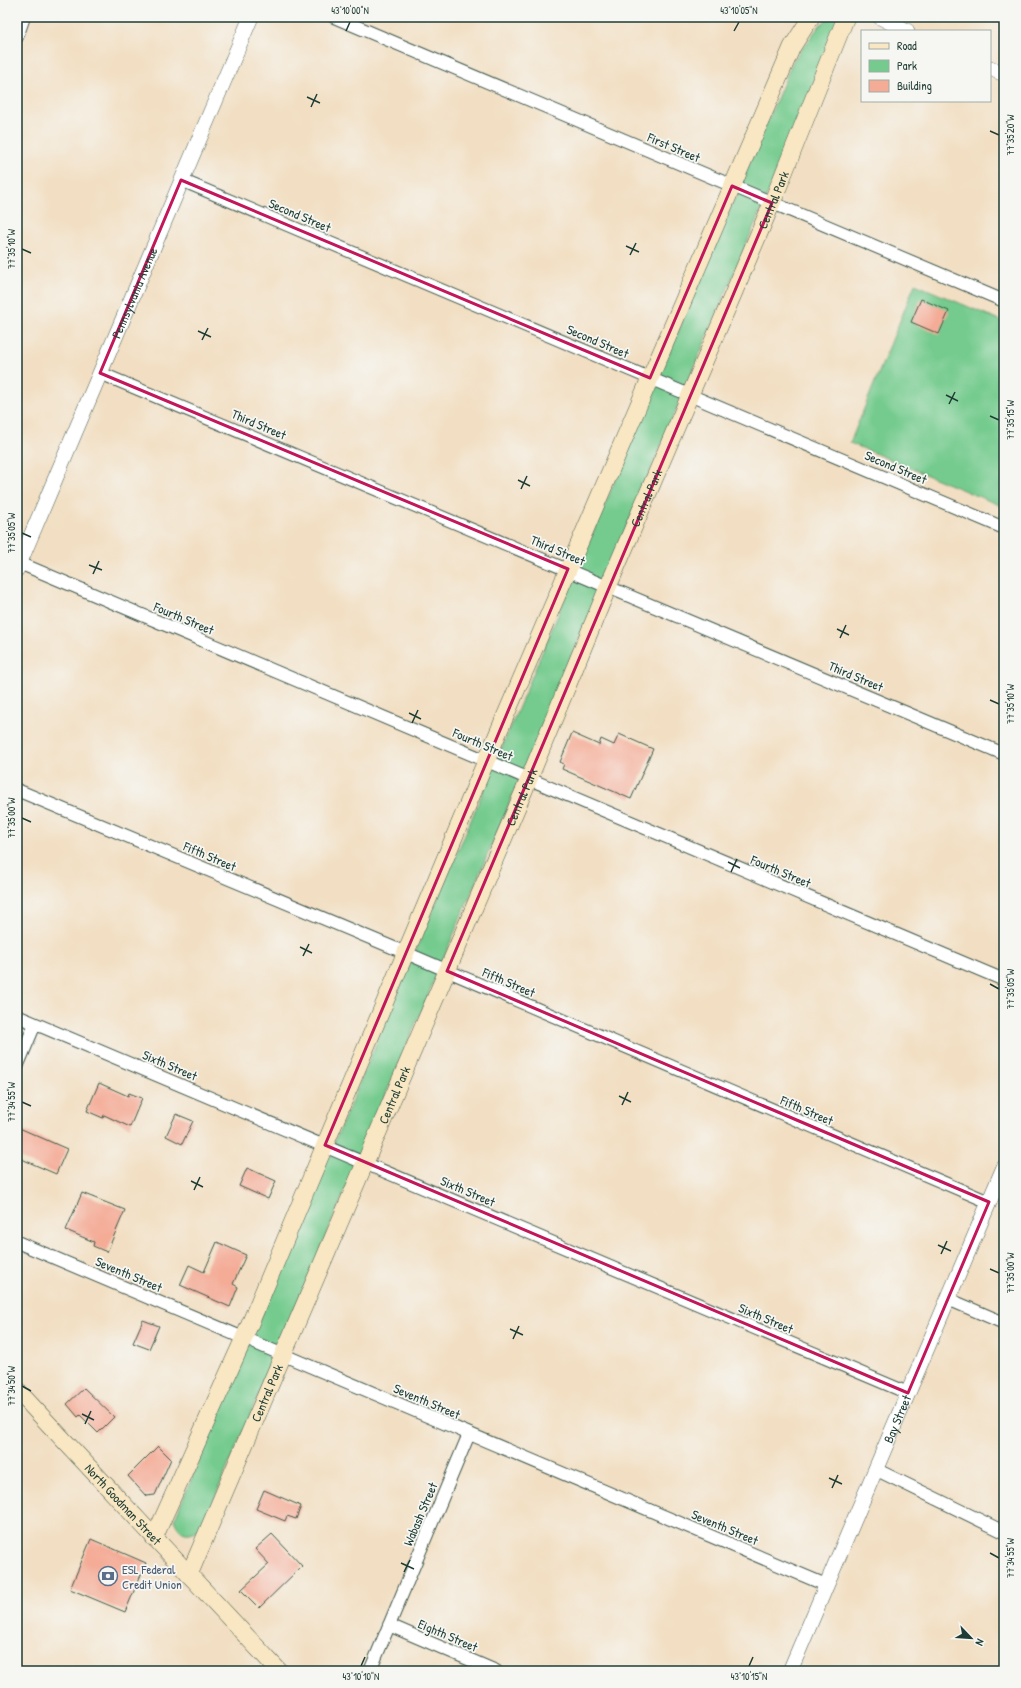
<svg xmlns="http://www.w3.org/2000/svg" width="1021" height="1688" viewBox="0 0 1021 1688" font-family="'Patrick Hand',sans-serif">
<style>
.green{fill:#75cb8e;stroke:#4a8461}
.building{fill:#f4ac97}
.lines{fill:none;stroke-linecap:round;stroke-linejoin:round}
.minor-casing{stroke:#3f5549;stroke-width:14}
.tertiary-casing{stroke:#3f5549;stroke-width:16}
.secondary-casing{stroke:#3f5549;stroke-width:18}
.minor{stroke:#fff;stroke-width:12}
.tertiary{stroke:#fff;stroke-width:15}
.secondary{stroke:#f9e7c3;stroke-width:17}
.marked{fill:none;stroke:#c2185b;stroke-width:3;stroke-linejoin:round}
.ticks{fill:none;stroke:#1f3d34;stroke-width:1.5}
.labels{text-anchor:middle;dominant-baseline:central;stroke-width:3.5;stroke-linejoin:round;paint-order:stroke}
.street-label{font-size:13px;fill:#1f3d34;stroke:#f6f6f2}
.service-label{font-size:13px;fill:#4e5e75;stroke:#f6f6f2;text-anchor:start}
.neatline{fill:none;stroke:#1f3d34;stroke-width:1.5}
.ticks-label{font-size:10px;text-anchor:middle;fill:#1f3d34}
</style>
<rect width="100%" height="100%" fill="#f6f6f2"/>
<filter id="ink" filterUnits="userSpaceOnUse"><feTurbulence type="fractalNoise" baseFrequency=".025" numOctaves="2"/><feDisplacementMap in="SourceGraphic" scale="8" xChannelSelector="R" yChannelSelector="G"/><feConvolveMatrix kernelMatrix="1 2 1 2 8 2 1 2 1" color-interpolation-filters="sRGB"/></filter>
<filter id="wash" filterUnits="userSpaceOnUse"><feTurbulence type="fractalNoise" baseFrequency=".012" numOctaves="4" result="noise"/><feDisplacementMap in="SourceGraphic" scale="16" xChannelSelector="R" yChannelSelector="G"/><feGaussianBlur stdDeviation="0.9" result="paint"/><feColorMatrix in="noise" values="0 0 0 0 0 0 0 0 0 0 0 0 0 0 0 0 0 1.4 0 .05"/><feComposite in="paint" operator="in"/></filter>
<g filter="url(#wash)">
<rect width="100%" height="100%" fill="#f2dfc3"/>
<path class="green" d="M831,17H841L840,23L202,1528C188,1536 181,1536 174,1520L793,61L820,25Z
M915,284L1004,322V507L850,443Z"/>
<g id="blocks">
<path class="building" d="M921,299L949,311L939,334L911,322Z
M572,733L599,745L601,739L614,745L619,734L653,749L631,799L562,769L564,764L560,762Z
M99,1083L128,1096L129,1093L142,1098L130,1127L104,1115L103,1118L87,1111Z
M176,1114L193,1121L182,1144L166,1136Z
M17,1127L67,1149L56,1174L17,1157Z
M247,1168L276,1181L268,1199L239,1186Z
M82,1193L125,1210L107,1252L93,1246L94,1242L66,1230Z
M217,1242L246,1255L233,1284L238,1287L230,1307L180,1285L189,1265L204,1272Z
M143,1320L159,1326L149,1349L133,1343Z
M84,1388L114,1417L98,1433L80,1415L78,1417L67,1404Z
M158,1446L171,1459L155,1495L146,1496L128,1476Z
M264,1490L301,1506L296,1519L287,1516L285,1521L256,1509Z
M272,1534L302,1566L259,1608L241,1590L269,1564L255,1549Z
M91,1539L146,1563L125,1612L70,1589Z"/>
</g>
</g>
<g filter="url(#ink)">
<use href="#blocks" fill-opacity="0" stroke="#3f5549" stroke-width="1"/>
<g class="lines">
<g class="minor-casing">
<path id="minor" d="M334,17L1004,301
M17,37L24,17
M181,180L1004,528
M100,373L1004,754
M17,562L1004,980
M17,790L406,953L989,1202
M17,1016L908,1393
M17,1067L35,1024
M17,1242L826,1585
M948,1299L1004,1323
M875,1469L1004,1532
M389,1625L496,1671
M370,1671L469,1434"/>
</g>
<g class="tertiary-casing">
<g id="tertiary">
<path d="M880,17L907,31"/>
<path d="M990,68L1004,74"/>
<path id="s1" d="M17,569L251,17"/>
<path id="s2" d="M790,1671L1004,1167"/>
</g>
</g>
<g class="secondary-casing">
<g id="secondary">
<path id="s3" d="M17,1390L279,1671"/>
<path d="M154,1538L244,1338L486,761L792,47L811,17"/>
<path id="s4" d="M189,1575L529,779L608,587L772,203L846,17"/>
</g>
</g>
<use href="#minor" class="minor"/>
<use href="#tertiary" class="tertiary"/>
<use href="#secondary" class="secondary"/>
</g>
</g>
<path class="marked" d="M181,180L650,378L732,186L772,203L447,971L989,1202L908,1393L325,1145L568,569L100,373Z"/>
<path class="ticks" d="M346,31L350,22M734,31L739,22M307,97L320,103M311,107L317,94M990,131L999,135M626,246L639,252M22,249L31,253M630,255L636,243M198,331L211,337M202,340L208,328M946,395L958,401M949,404L955,392M990,416L999,420M518,480L530,486M521,489L527,476M22,533L31,537M89,565L102,570M93,574L99,561M837,629L849,635M840,638L846,625M990,700L999,704M409,713L421,719M412,723L418,710M22,818L31,822M728,862L740,868M731,872L737,859M300,947L312,953M303,956L309,944M990,984L999,989M619,1096L631,1102M22,1102L31,1106M622,1105L628,1092M191,1181L203,1187M194,1190L200,1177M938,1245L951,1251M941,1254L947,1241M990,1269L999,1273M510,1329L523,1335M513,1339L519,1326M22,1386L31,1391M82,1414L94,1420M85,1424L91,1411M829,1478L842,1484M832,1488L838,1475M990,1553L999,1558M401,1563L414,1569M404,1572L410,1560M361,1666L365,1657M749,1666L753,1657"/>
<defs>
<g id="bank-ring" transform="scale(1)"><circle r="9.5" fill="#f6f6f2" stroke="#5c6f8a" stroke-width="1.5"/><path d="M-6-4H6V4H-6ZM0-2.3a2.3 2.3 0 1 0 0 4.6a2.3 2.3 0 1 0 0-4.6Z" fill="#5c6f8a"/></g>
</defs>
<g fill-rule="evenodd">
<use href="#bank-ring" x="108" y="1576"/>
</g>
<g class="labels">
<g class="street-label">
<text transform="translate(674 147) rotate(23)">First Street</text>
<text stroke="none"><textPath href="#s4" startOffset="1494">Central Park</textPath></text>
<text transform="translate(300 215) rotate(23)">Second Street</text>
<text stroke="none"><textPath href="#s1" startOffset="300">Pennsylvania Avenue</textPath></text>
<text transform="translate(598 341) rotate(23)">Second Street</text>
<text transform="translate(259 424) rotate(23)">Third Street</text>
<text transform="translate(896 467) rotate(23)">Second Street</text>
<text stroke="none"><textPath href="#s4" startOffset="1170">Central Park</textPath></text>
<text transform="translate(558 550) rotate(23)">Third Street</text>
<text transform="translate(184 618) rotate(23)">Fourth Street</text>
<text transform="translate(856 676) rotate(23)">Third Street</text>
<text transform="translate(483 744) rotate(23)">Fourth Street</text>
<text stroke="none"><textPath href="#s4" startOffset="846">Central Park</textPath></text>
<text transform="translate(210 856) rotate(23)">Fifth Street</text>
<text transform="translate(781 871) rotate(23)">Fourth Street</text>
<text transform="translate(509 982) rotate(23)">Fifth Street</text>
<text transform="translate(170 1065) rotate(23)">Sixth Street</text>
<text stroke="none"><textPath href="#s4" startOffset="522">Central Park</textPath></text>
<text transform="translate(807 1110) rotate(23)">Fifth Street</text>
<text transform="translate(468 1191) rotate(23)">Sixth Street</text>
<text transform="translate(129 1274) rotate(23)">Seventh Street</text>
<text transform="translate(766 1318) rotate(23)">Sixth Street</text>
<text stroke="none"><textPath href="#s4" startOffset="198">Central Park</textPath></text>
<text transform="translate(427 1401) rotate(23)">Seventh Street</text>
<text stroke="none"><textPath href="#s2" startOffset="274">Bay Street</textPath></text>
<text stroke="none"><textPath href="#s3" startOffset="156">North Goodman Street</textPath></text>
<text transform="translate(420 1514) rotate(-67)">Wabash Street</text>
<text transform="translate(725 1527) rotate(23)">Seventh Street</text>
<text transform="translate(448 1635) rotate(23)">Eighth Street</text>
</g>
<g class="service-label">
<text x="122" y="1569">ESL Federal<tspan x="122" dy="15">Credit Union</tspan></text>
</g>
</g>
<rect width="1021" height="1688" fill="none" stroke="#f6f6f2" stroke-width="44"/>
<rect x="861" y="30" width="130" height="72" fill="#f6f6f2" stroke="#a0aca6"/>
<rect x="869" y="43" width="20" height="6" fill="#f9e7c3" stroke="#a0aca6"/>
<text x="897" y="50" font-size="12" fill="#1f3d34">Road</text>
<rect x="869" y="60" width="20" height="12" fill="#75cb8e" stroke="#a0aca6"/>
<text x="897" y="70" font-size="12" fill="#1f3d34">Park</text>
<rect x="869" y="80" width="20" height="12" fill="#f4ac97" stroke="#a0aca6"/>
<text x="897" y="90" font-size="12" fill="#1f3d34">Building</text>
<g transform="translate(971 1638) rotate(115)" stroke="#f6f6f2" stroke-width="3" paint-order="stroke">
<path d="M0-3L7 15L0 10L-7 15Z" fill="#1f3d34"/>
<text y="-6" font-size="11" font-weight="bold" text-anchor="middle" fill="#1f3d34">N</text>
</g>
<rect x="22" y="22" width="977" height="1644" class="neatline"/>
<g class="ticks-label">
<text x="350" y="14">43°10'00"N</text>
<text x="739" y="14">43°10'05"N</text>
<text transform="translate(1010 135) rotate(-90)" y="4">77°35'20"W</text>
<text transform="translate(11 249) rotate(-90)" y="4">77°35'10"W</text>
<text transform="translate(1010 420) rotate(-90)" y="4">77°35'15"W</text>
<text transform="translate(11 533) rotate(-90)" y="4">77°35'05"W</text>
<text transform="translate(1010 704) rotate(-90)" y="4">77°35'10"W</text>
<text transform="translate(11 818) rotate(-90)" y="4">77°35'00"W</text>
<text transform="translate(1010 989) rotate(-90)" y="4">77°35'05"W</text>
<text transform="translate(11 1102) rotate(-90)" y="4">77°34'55"W</text>
<text transform="translate(1010 1273) rotate(-90)" y="4">77°35'00"W</text>
<text transform="translate(11 1386) rotate(-90)" y="4">77°34'50"W</text>
<text transform="translate(1010 1558) rotate(-90)" y="4">77°34'55"W</text>
<text x="361" y="1680">43°10'10"N</text>
<text x="749" y="1680">43°10'15"N</text>
</g>
</svg>
